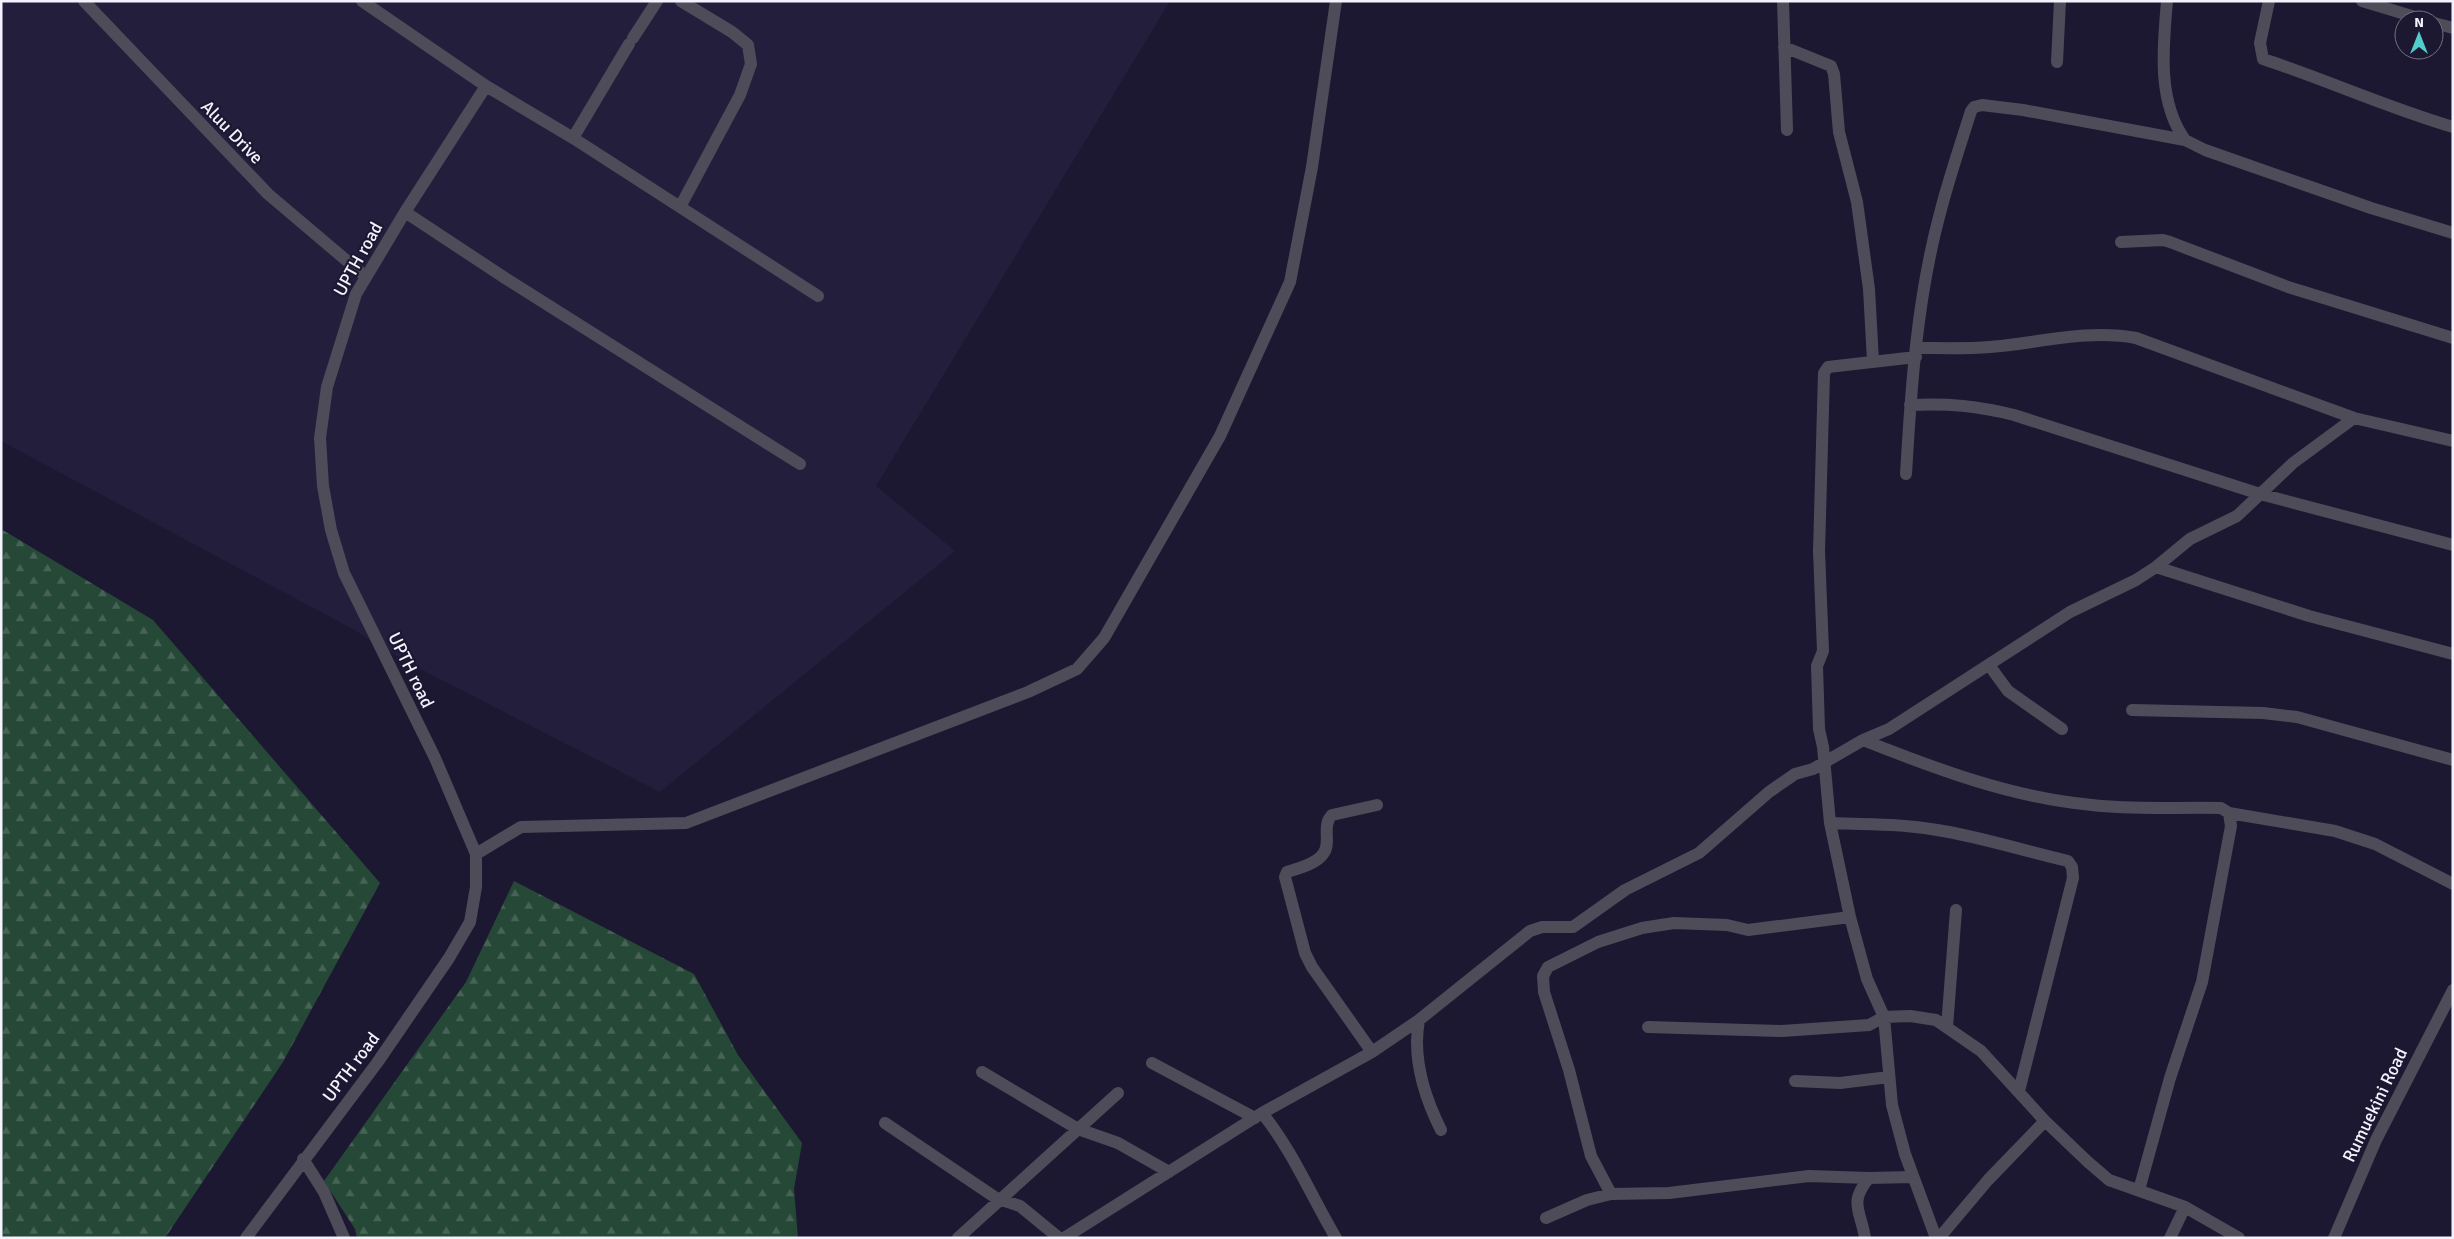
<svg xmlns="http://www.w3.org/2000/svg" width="2454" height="1239" viewBox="0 0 2454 1239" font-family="Signika,sans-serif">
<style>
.built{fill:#241e3d}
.forest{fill:url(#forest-firs)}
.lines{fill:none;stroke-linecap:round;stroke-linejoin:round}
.minor{stroke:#4f4c59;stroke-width:12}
.labels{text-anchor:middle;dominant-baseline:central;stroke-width:4.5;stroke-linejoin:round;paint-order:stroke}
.street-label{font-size:18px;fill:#f3f2fd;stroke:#1d1831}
</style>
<defs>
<pattern id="forest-firs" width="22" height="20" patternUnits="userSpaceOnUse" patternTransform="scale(1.25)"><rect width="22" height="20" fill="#264837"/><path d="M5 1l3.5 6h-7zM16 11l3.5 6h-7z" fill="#466355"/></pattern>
</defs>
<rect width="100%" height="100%" fill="#1d1831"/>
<path class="built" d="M1,1H1170L876,486L955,551L660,792L407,662L351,628L1,441Z"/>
<path class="forest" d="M1,529L153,620L380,883L283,1062L165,1238H1Z
M514,881L694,974L738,1055L802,1143L794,1189L798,1238H357L355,1229L324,1181L466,982Z"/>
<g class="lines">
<path class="minor" d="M84,1L268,194L366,277
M362,1L486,86L573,138L818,296
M1783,1L1787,130
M2167,1C2163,47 2157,101 2185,140
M2269,1L2260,43L2263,59C2327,80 2388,108 2453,127
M2362,1L2425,20
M2434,23L2453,28
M633,38L657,1
M1784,47L1831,66L1834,74L1839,132L1857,202L1869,289L1873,361
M2057,62L2060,1
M573,138L629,44
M680,207L740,95L751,64L748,45L732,32L681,1
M405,212L505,278L800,464
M2121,242L2163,240L2170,242L2288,287L2453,338
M1917,348C1941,348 1966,349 1990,347C2039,343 2087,329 2136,338L2354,418L2453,441
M1916,357L1828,367L1824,373L1819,551L1823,651L1817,666L1819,729L1823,747L1830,823L1850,917L1867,979L1884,1017L1892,1105L1905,1154L1936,1238
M1910,405C1948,403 1978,406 2014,415L2260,494L2453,545
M1906,474C1911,388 1917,300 1939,217C1948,181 1960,146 1971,111L1974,107L1982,105L2023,110L2185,140L2205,150L2371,208L2453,233
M2156,567L2309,616L2453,654
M1989,665L2008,691L2062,729
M2132,710L2263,713L2297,717L2453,760
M1863,740C1936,769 2013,798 2092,805C2134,810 2179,807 2221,808L2229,813L2335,831L2375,844L2453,884
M1830,823C1866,824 1902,824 1937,830C1982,837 2024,851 2068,861L2072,867L2073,878L2019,1091
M476,854L521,827L686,823L1028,692L1077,669L1104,638L1220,436L1290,282L1312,167L1336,1
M1419,1020C1412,1058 1424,1096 1441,1130
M1648,1027L1782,1031L1869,1025L1884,1017L1910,1016L1936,1020L1981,1051L2045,1121L2088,1162L2109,1180L2185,1207L2239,1238
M1947,1027L1956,910
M1372,1052L1312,967L1305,953L1285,877L1287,872C1299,868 1316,864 1323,854C1332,843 1321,826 1332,815L1377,805
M1152,1063L1255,1118
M982,1072L1078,1129L1118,1143L1169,1172
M1795,1081L1840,1083L1889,1077
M1262,1113C1293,1151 1311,1196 1336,1238
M885,1123L996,1198L1020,1206L1059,1238
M303,1159L324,1192L344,1238
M2139,1190L2170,1078L2202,982L2231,826L2229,813
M1611,1194L1591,1156L1569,1070L1544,992L1543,976L1548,967L1598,942L1642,928L1674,923L1727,925L1748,930L1850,917
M1546,1218L1587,1200L1611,1194L1669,1193L1809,1176L1869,1178L1913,1177
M246,1238L377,1063L449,958L470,922L476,887V854L435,758L344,573L331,530L323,486L320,438L327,387L356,294L405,212L486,86
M958,1238L1118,1093
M1064,1238L1262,1113L1372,1052L1419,1020L1530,931L1542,927H1573L1625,890L1699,853L1769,792L1795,774L1813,769L1863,740L1889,729L2070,612L2136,580L2156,567L2190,539L2237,516L2293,463L2354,418
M1865,1238C1861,1211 1848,1203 1869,1178
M1939,1238L1988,1180L2045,1121
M2170,1238L2185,1207
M2334,1238L2376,1140L2453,990"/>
</g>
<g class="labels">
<g class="street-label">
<text transform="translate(232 132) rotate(46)">Aluu Drive</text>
<text transform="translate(358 259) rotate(-61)">UPTH road</text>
<text transform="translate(411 670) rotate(64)">UPTH road</text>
<text transform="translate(351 1067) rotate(-53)">UPTH road</text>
<text transform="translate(2375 1105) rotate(-64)">Rumuekini Road</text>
</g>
</g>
<rect width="2454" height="1239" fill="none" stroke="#f3f2fd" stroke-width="5"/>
<g transform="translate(2419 35)"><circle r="24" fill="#1d1831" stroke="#736f83"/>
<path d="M0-4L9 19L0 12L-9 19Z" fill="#52cdcc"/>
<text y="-8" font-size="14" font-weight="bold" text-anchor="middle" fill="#f3f2fd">N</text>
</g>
</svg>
